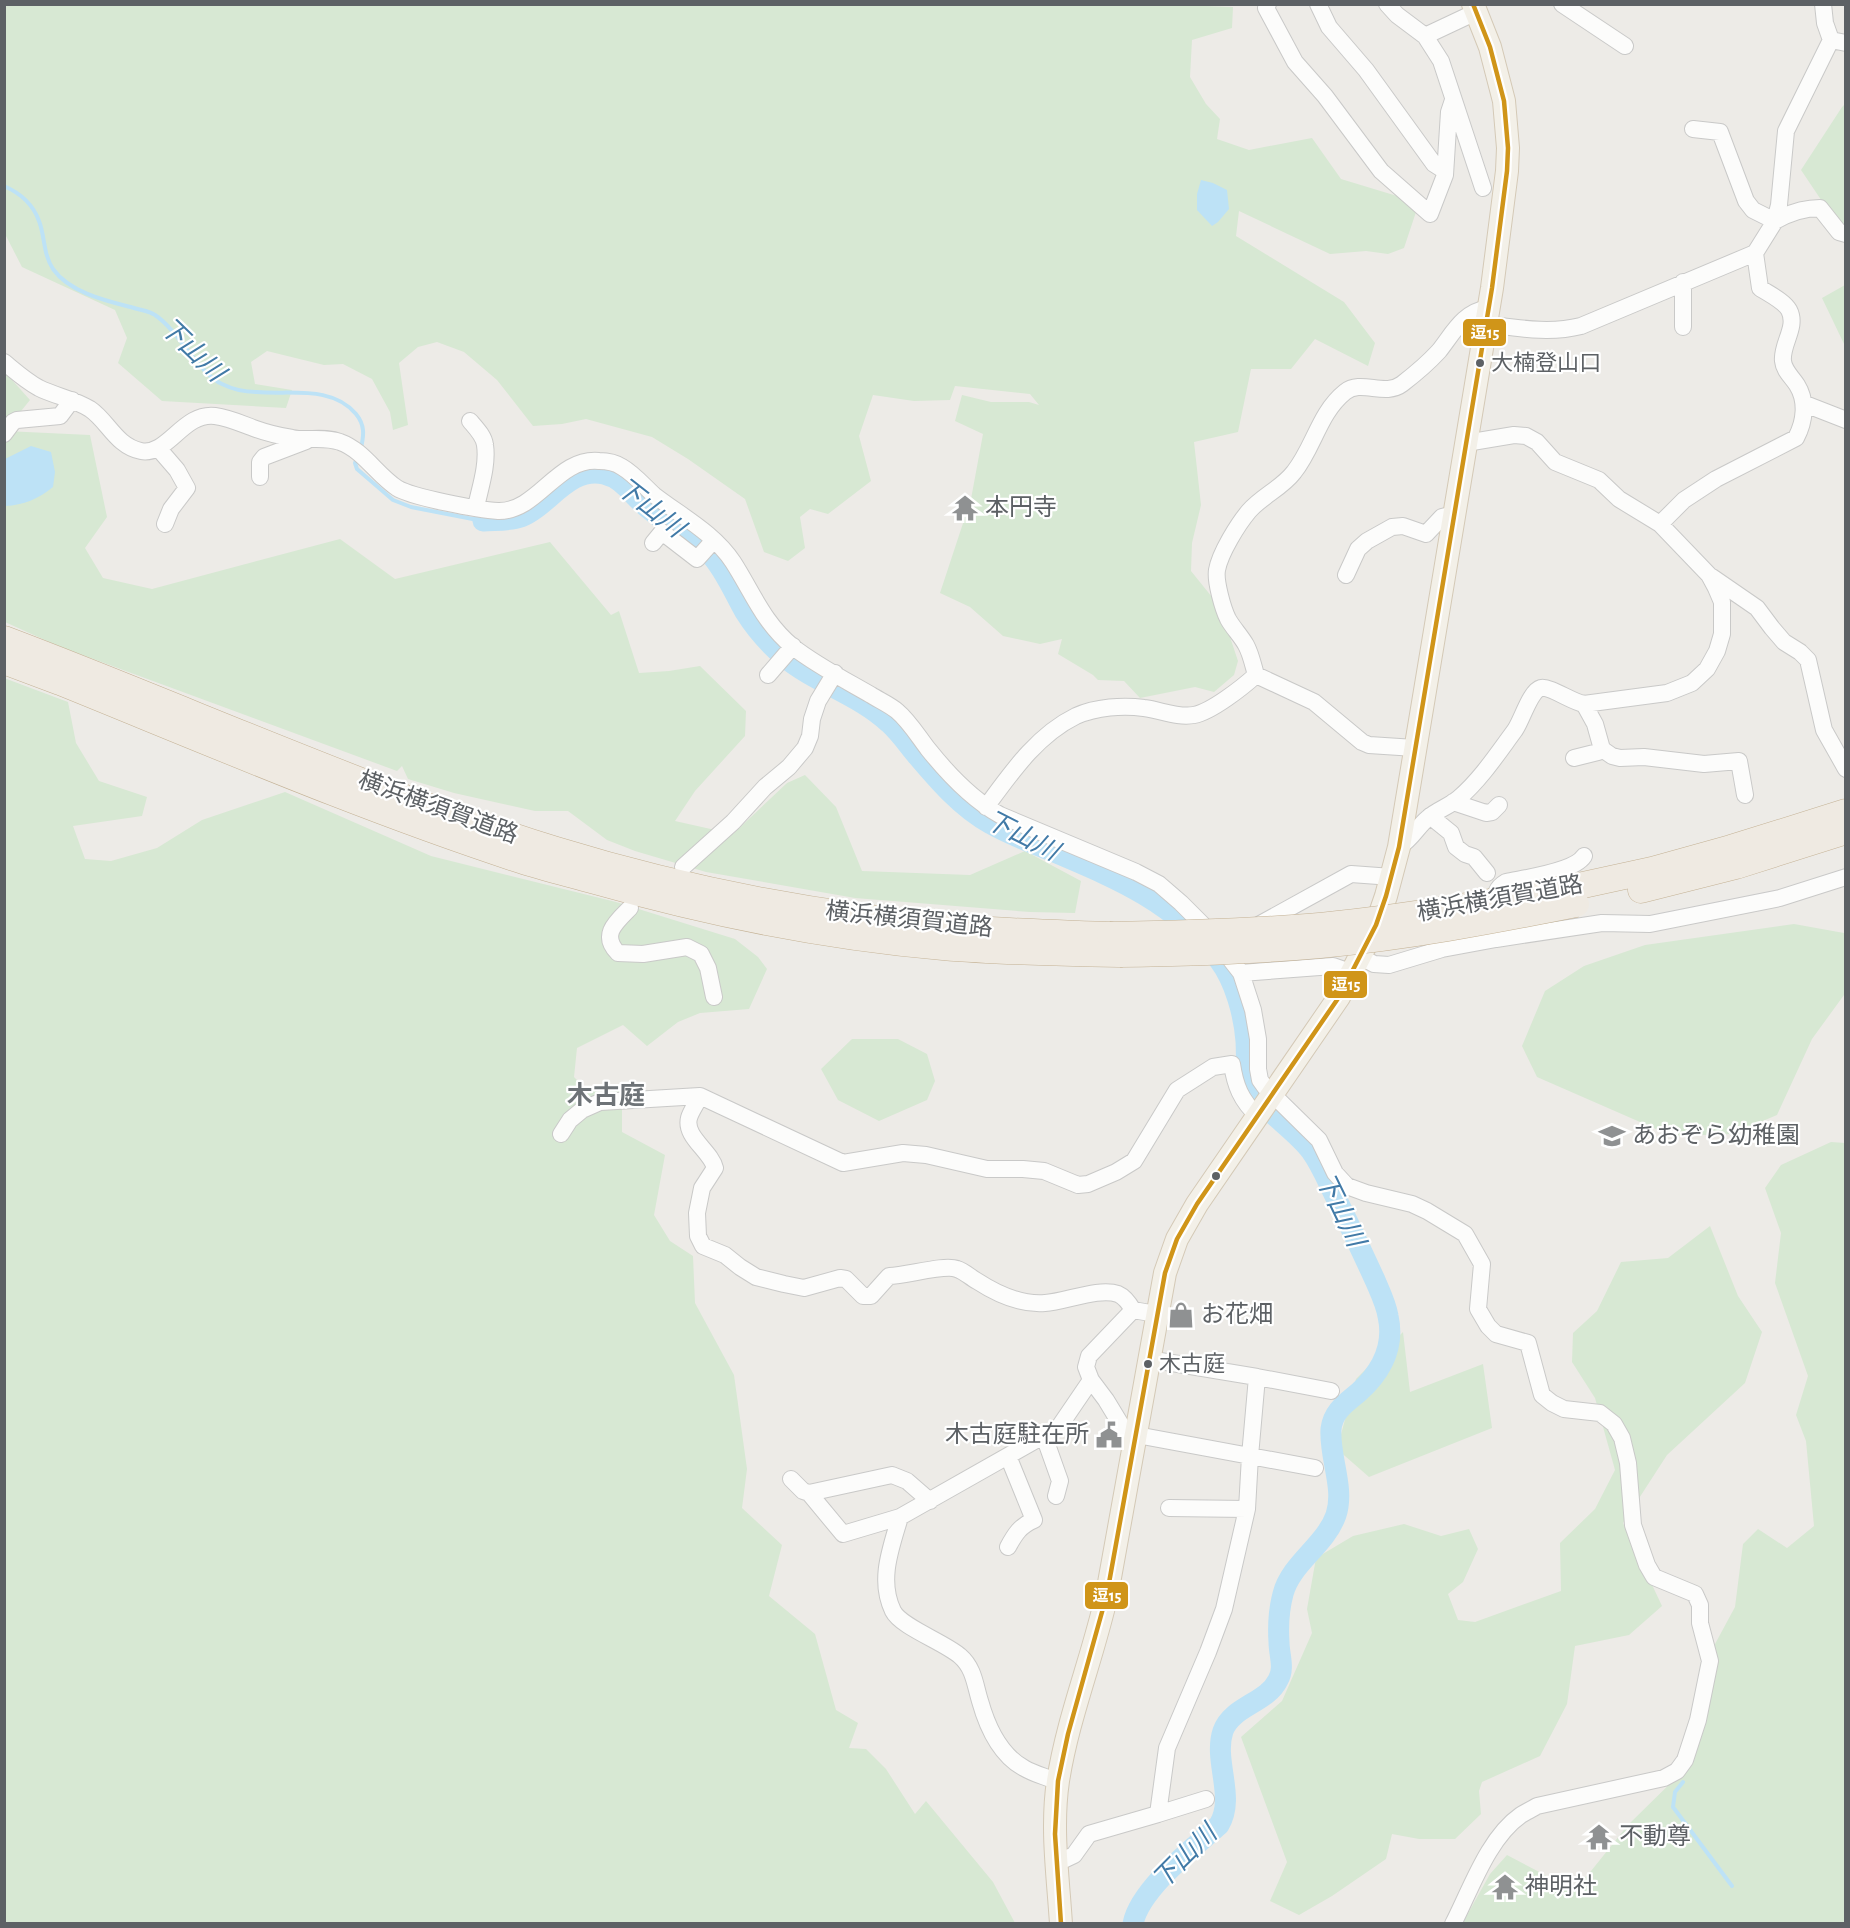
<svg xmlns="http://www.w3.org/2000/svg" width="1850" height="1928" viewBox="0 0 1850 1928" font-family="'Alegreya Sans','Noto Sans JP',sans-serif">
<style>
.green{fill:#d7e8d3}
.water{fill:#bde2f6}
.lines{fill:none;stroke-linecap:round;stroke-linejoin:round}
.stream{stroke:#bde2f6;stroke-width:4}
.river{stroke:#bde2f6;stroke-width:21}
.minor-casing{stroke:#c9c9c8;stroke-width:18}
.major-casing{stroke:#d4c9b6;stroke-width:24}
.highway-casing{stroke:#c4b295;stroke-width:27}
.minor{stroke:#fcfcfb;stroke-width:16}
.major{stroke:#f3f0e8;stroke-width:22}
.highway{stroke:#efeae2;stroke-width:26}
.highway-bridge-casing{stroke:#c4b295;stroke-width:27;stroke-linecap:butt}
.highway-bridge{stroke:#efeae2;stroke-width:26}
.bus-1-casing{stroke:#fff;stroke-width:9}
.bus-1{stroke:#d09519;stroke-width:4.5}
.bus-dot{fill:#5d6165;stroke:#fff;stroke-width:2}
.labels{text-anchor:middle;dominant-baseline:central;stroke-width:4.5;stroke-linejoin:round;paint-order:stroke}
.bus-label{font-size:22px;fill:#5d6165;stroke:#fff;text-anchor:start}
.poi-label{font-size:24px;fill:#5d6165;stroke:#fff;text-anchor:start}
.street-label{font-size:24px;fill:#5d6165;stroke:#fff}
.water-label{font-size:26px;font-style:italic;fill:#417aa7;stroke:#fff}
.neighbourhood-label{font-size:26px;font-weight:bold;fill:#6e7377;stroke:#fff}
.line-badge{stroke:#fff;stroke-width:2}
.badge-label{font-size:16px;text-anchor:middle;font-weight:bold;fill:#fff}
</style>
<rect width="100%" height="100%" fill="#edebe7"/>
<path class="green" d="M1154,4L1233,7L1232,28L1192,40L1190,77L1206,104L1220,119L1217,139L1249,150L1312,138L1341,179L1397,196L1417,209L1404,248L1388,254L1366,251L1330,254L1239,211L1236,236L1344,302L1375,343L1368,366L1315,339L1291,369H1251L1238,432L1194,442L1201,505L1192,543L1191,571L1220,607L1238,661L1234,675L1214,692L1195,687L1140,698L1124,681L1098,680L1093,675L1058,654L1062,639L1040,644L1003,636L970,607L940,593L971,499L983,434L955,421L962,395L991,402H1029L1039,405L1030,394L955,386L950,400L914,401L873,395L859,436L871,481L828,514L810,509L800,517L805,548L788,561L764,552L745,499L688,459L652,437L586,419L562,424L533,426L497,380L464,352L437,342L418,347L399,363L408,425L393,430L390,412L372,379L343,364L324,365L267,351L251,362L255,384L292,390L286,408L162,401L118,363L127,338L115,310L22,267L5,234L4,5Z
M1845,104V226L1840,228L1801,170L1842,107Z
M1845,285V346L1822,298Z
M4,371L30,400L5,431L90,435L107,517L85,548L103,578L152,589L340,539L395,579L550,542L611,615L619,611L639,673L669,671L700,666L746,711L745,736L695,791L675,821L733,834L787,783L805,775L836,807L862,871L970,875L1025,851L1081,881L1075,913L1030,912L855,898L706,872L635,851L607,840L568,811H535L454,793L408,779L402,766L397,771L58,646L5,622Z
M4,678L68,702L76,743L99,781L147,797L142,816L73,826L85,859L111,861L157,848L202,820L285,792L431,856L616,902L735,939L758,957L767,969L749,1009L700,1013L678,1022L647,1046L623,1025L577,1048L574,1077L586,1089L622,1090V1132L665,1155L654,1215L670,1241L693,1256L695,1303L734,1375L747,1469L742,1508L782,1545L769,1596L815,1634L836,1710L858,1723L849,1748L866,1749L886,1769L915,1814L926,1801L993,1882L1015,1923H5Z
M1794,924L1844,933V995L1812,1039L1777,1115L1732,1134L1672,1136L1537,1077L1522,1046L1545,991L1584,966L1645,945Z
M852,1039H898L927,1054L935,1081L927,1100L879,1121L838,1100L821,1069Z
M1831,1142L1845,1143V1923L1462,1924L1490,1874L1507,1855L1570,1888L1587,1876L1628,1825L1690,1764L1713,1685L1715,1644L1735,1607L1743,1544L1758,1529L1787,1548L1814,1526L1806,1441L1796,1415L1808,1376L1775,1283L1781,1233L1765,1188L1781,1165Z
M1710,1226L1738,1296L1762,1332L1745,1383L1667,1455L1623,1523L1662,1606L1629,1635L1575,1646L1567,1704L1540,1756L1482,1782L1479,1791L1481,1814L1455,1839H1419L1392,1834L1386,1859L1332,1896L1299,1915L1270,1901L1287,1862L1241,1737L1282,1701L1312,1633L1307,1609L1316,1558L1353,1536L1404,1524L1441,1536L1469,1529L1478,1549L1463,1582L1448,1594L1458,1620L1475,1622L1561,1591L1560,1543L1595,1509L1615,1470L1595,1398L1572,1362L1573,1333L1597,1311L1621,1262L1668,1258Z
M1403,1332L1410,1392L1483,1364L1492,1428L1369,1477L1337,1449L1356,1379Z"/>
<path class="water" d="M1201,180L1213,183L1227,190L1229,209L1218,222L1212,226L1197,210V194Z
M31,446L51,452L55,472L53,487C38,499 24,505 5,506V459Z"/>
<g class="lines">
<path class="stream" d="M4,186C20,193 33,204 39,221C45,236 43,254 53,269C70,293 107,301 134,308C140,310 150,311 155,315C179,331 199,374 222,384C232,389 245,392 257,392C290,395 332,385 356,414C365,425 364,435 361,448
M357,458L355,463L357,469L393,500L411,507L483,521
M1683,1782L1675,1792L1673,1807L1732,1886"/>
<path class="river" d="M483,521C495,520 510,521 521,517C549,506 569,466 604,474C621,478 630,492 642,503C662,522 691,534 711,555C726,572 734,593 745,612C755,628 769,644 783,656C815,683 858,694 889,723C898,731 906,742 914,752C936,778 960,807 991,824C1010,835 1032,843 1052,851C1118,879 1174,902 1219,960C1235,981 1244,1015 1246,1041C1247,1057 1245,1074 1251,1089C1260,1108 1297,1131 1311,1151C1322,1166 1329,1185 1338,1202C1351,1228 1363,1254 1375,1280C1380,1292 1386,1304 1388,1316C1395,1347 1381,1372 1359,1392C1346,1403 1333,1411 1331,1429C1329,1457 1345,1488 1336,1515C1325,1546 1291,1563 1283,1594C1279,1609 1278,1627 1279,1642C1279,1655 1285,1668 1278,1680C1267,1703 1232,1706 1223,1731C1213,1761 1236,1797 1219,1825C1194,1847 1139,1890 1133,1924"/>
<g class="minor-casing">
<path id="minor" d="M1268,4L1266,8L1295,62L1325,96L1381,171L1430,214L1445,175L1449,112L1453,100
M1318,4L1329,27L1366,70L1434,164L1445,171
M1387,4L1397,15L1425,36L1441,61L1483,188
M1562,4L1625,46
M1425,36L1476,12
M1831,40L1846,43
M1693,129L1720,132L1746,201L1753,210L1775,221
M1775,221C1789,213 1803,208 1820,208L1839,232L1846,234
M1486,324C1518,328 1549,334 1581,326L1755,253L1775,221L1779,205L1786,131L1831,40L1825,23L1823,4
M1683,327V282
M4,362C15,371 26,381 39,388C55,396 74,399 90,409C108,421 116,446 141,451C168,456 183,412 215,416C230,418 242,424 256,429C267,433 280,436 292,438C307,441 325,436 340,442C363,450 377,475 397,488C411,497 479,510 498,511C538,512 557,457 599,461C606,461 616,463 622,467C634,474 644,486 654,495C681,516 714,533 733,562C753,593 763,622 793,647C816,665 845,680 871,695C879,700 890,705 897,711C909,721 918,736 928,749C948,774 971,799 1000,815L1136,872L1159,884L1181,903L1205,927L1241,973L1253,1010L1258,1039V1069L1260,1080L1265,1087L1319,1140L1335,1173L1347,1186L1366,1193L1412,1204L1427,1211L1465,1234L1482,1264L1478,1309L1488,1326L1496,1334L1528,1343L1542,1395L1552,1403L1564,1409L1600,1413L1614,1424L1622,1438L1628,1463L1633,1525L1647,1565L1654,1577L1695,1594L1700,1605V1623L1710,1661L1698,1720L1685,1760L1677,1771L1664,1778L1537,1806C1532,1809 1526,1812 1521,1815C1488,1838 1471,1889 1453,1924
M1805,404L1846,420
M470,421C476,428 484,436 485,445C488,465 480,488 476,507
M4,434L13,422L17,420L60,416L72,400
M158,448L177,470L187,488L171,509L165,524
M260,477V462L264,457L306,441
M1660,524L1684,500L1716,479L1796,438C1805,421 1807,401 1797,385C1792,377 1784,371 1783,361C1781,344 1798,327 1789,310C1784,301 1769,294 1760,288L1755,253
M653,543L662,532L697,559L714,540
M1346,575L1358,549L1367,541L1392,527L1403,526L1426,534L1442,517L1454,514
M1712,577L1757,608L1772,628L1784,642L1800,652L1808,660L1824,730L1846,769
M768,675L793,646
M1256,675C1253,665 1251,654 1246,645C1241,636 1233,628 1228,619C1223,609 1215,581 1217,570C1220,553 1238,524 1249,511C1262,496 1282,488 1294,472C1314,447 1319,413 1345,392C1361,379 1385,397 1402,384C1415,374 1428,363 1439,351C1454,332 1463,312 1489,308
M1584,704L1595,724L1602,749
M1574,758L1598,752L1602,749L1612,756L1620,758L1644,757L1704,764L1739,761L1745,795
M1453,802L1486,813L1492,812L1499,805
M986,807C1011,773 1037,735 1076,716C1096,707 1123,705 1144,708C1161,710 1177,718 1194,715C1211,712 1243,687 1256,675L1314,702L1362,742L1369,745L1415,748
M1430,816L1451,833L1456,847L1465,854L1474,857L1487,873
M1399,847C1413,838 1417,827 1428,818C1437,810 1450,806 1459,798C1481,779 1498,753 1515,730C1522,720 1530,691 1541,688C1550,686 1572,702 1584,704L1667,693L1692,683L1707,669L1717,651L1722,634V602L1716,588L1709,575L1660,524L1619,499L1599,480L1555,462L1537,442L1526,436L1514,435L1466,443
M683,867L733,822L765,787L789,767L805,748L810,736L812,719L818,701L835,673
M630,908C616,922 600,935 618,953L643,954L687,947L701,954L708,968L714,997
M1496,908C1496,895 1494,889 1506,882C1524,878 1574,872 1584,856
M1255,927L1351,874L1392,877
M1361,957L1374,964L1389,965L1442,949L1496,939L1602,923L1650,924L1780,898L1846,877
M1241,973L1333,966L1353,973
M700,1096C697,1103 691,1111 689,1118C684,1137 711,1151 715,1168L702,1188L697,1213L698,1236L703,1246L725,1255L740,1267L756,1277L784,1284L804,1288L840,1278L846,1279L863,1296H871L889,1276C906,1276 944,1264 957,1269C964,1271 971,1278 977,1281C997,1294 1020,1305 1045,1303C1065,1302 1099,1287 1118,1294C1125,1297 1129,1303 1133,1310
M561,1134L570,1120L582,1110L600,1102L700,1096L843,1163L903,1153L926,1155L987,1169H1023L1044,1171L1078,1185L1088,1184L1116,1172L1134,1161L1177,1090L1213,1067L1232,1064C1235,1085 1241,1101 1258,1116
M1148,1359L1257,1377L1250,1456L1315,1468
M1257,1377L1331,1391
M1091,1380L1086,1367L1089,1356L1133,1310L1156,1314
M1044,1436L1060,1481L1056,1496
M1008,1456L1034,1520C1020,1526 1015,1534 1008,1547
M791,1479L803,1491L809,1493L892,1475L907,1481L930,1501
M809,1493L843,1534L900,1517
M1169,1508L1247,1509
M1158,1814L1206,1799
M1057,1863L1074,1855L1089,1834L1158,1814L1167,1748L1208,1652L1224,1609L1247,1509L1250,1456L1126,1433L1106,1400L1091,1380L1059,1427L900,1517C891,1548 878,1580 893,1611C901,1627 944,1642 960,1656C974,1668 975,1685 980,1701C987,1726 1000,1755 1024,1768C1034,1774 1047,1777 1058,1782"/>
</g>
<g class="major-casing">
<path id="major" d="M1061,1924C1058,1876 1051,1828 1058,1781C1068,1717 1093,1657 1107,1594L1165,1273L1177,1239L1197,1204L1339,997L1376,925L1386,896L1399,847L1492,288L1507,171L1508,148L1504,101L1490,47L1473,4"/>
</g>
<g class="highway-casing">
<path id="highway" d="M4,639C189,709 368,791 556,850C686,890 824,916 960,928C1010,932 1060,933 1110,935
M4,661L60,682C213,744 364,809 520,860C544,868 570,874 595,881C708,913 825,937 943,947C1002,952 1061,953 1120,954
M1574,887L1652,870L1731,848L1846,812
M1641,890L1736,866L1846,831"/>
</g>
<use href="#minor" class="minor"/>
<use href="#major" class="major"/>
<use href="#highway" class="highway"/>
<g class="highway-bridge-casing">
<path id="highway-bridge" d="M1110,935C1176,934 1241,932 1307,927C1397,919 1486,903 1574,887
M1120,954C1187,953 1253,951 1320,945C1406,937 1491,921 1576,904"/>
</g>
<use href="#highway-bridge" class="highway-bridge"/>
<g class="bus-1-casing">
<path id="bus-1" d="M1061,1924L1055,1834L1058,1781L1068,1734L1107,1594L1165,1273L1177,1239L1197,1204L1339,997L1376,925L1386,896L1399,847L1492,288L1507,171L1508,148L1504,101L1490,47L1473,4"/>
</g>
<use href="#bus-1" class="bus-1"/>
</g>
<defs>
<g id="temple-bare" transform="scale(2.07)"><path d="M0-6L5-2H3V0L6.5 2.5H4V6H1.5V3h-3V6H-4V2.5H-6.5L-3 0V-2H-5Z" fill="#8f9192" stroke="#fff" stroke-width="2.5" paint-order="stroke"/></g>
<g id="school-bare" transform="scale(2.07)"><path d="M0-5L7-2L0 1L-7-2ZM-4 1L0 2.5L4 1V4Q0 6-4 4Z" fill="#8f9192" stroke="#fff" stroke-width="2.5" paint-order="stroke"/></g>
<g id="shop-bare" transform="scale(2.07)"><path d="M-5-2.5h2.3a2.7 3.5 0 0 1 5.4 0H5L5.5 6h-11ZM-1.5-2.5h3a1.5 2.3 0 0 0-3 0Z" fill="#8f9192" stroke="#fff" stroke-width="2.5" paint-order="stroke"/></g>
<g id="civic-bare" transform="scale(2.07)"><path d="M-.6-6.5H3V-4.5H.6V-3L4-1V1h2V6H-6V1h2V-1L-.6-3ZM-1.2 2.5V6h2.4V2.5Z" fill="#8f9192" stroke="#fff" stroke-width="2.5" paint-order="stroke"/></g>
</defs>
<g fill-rule="evenodd">
<use href="#temple-bare" x="965" y="508"/>
<use href="#school-bare" x="1612" y="1136"/>
<use href="#shop-bare" x="1181" y="1315"/>
<use href="#civic-bare" x="1109" y="1435"/>
<use href="#temple-bare" x="1599" y="1837"/>
<use href="#temple-bare" x="1505" y="1887"/>
</g>
<g class="bus-dot">
<circle cx="1480" cy="363" r="5"/>
<circle cx="1216" cy="1176" r="5"/>
<circle cx="1148" cy="1364" r="5"/>
</g>
<g class="labels">
<g class="bus-label">
<text x="1491" y="363">大楠登山口</text>
<text x="1159" y="1364">木古庭</text>
</g>
<g class="poi-label">
<text x="985" y="508">本円寺</text>
<text x="1632" y="1136">あおぞら幼稚園</text>
<text x="1201" y="1315">お花畑</text>
<text x="1089" y="1435" text-anchor="end">木古庭駐在所</text>
<text x="1619" y="1837">不動尊</text>
<text x="1525" y="1887">神明社</text>
</g>
<g class="street-label">
<text transform="translate(438 808) rotate(20)">横浜横須賀道路</text>
<text transform="translate(1500 899) rotate(-10)">横浜横須賀道路</text>
<text transform="translate(909 920) rotate(6)">横浜横須賀道路</text>
</g>
<g class="water-label">
<text transform="translate(192 350) rotate(44)">下山川</text>
<text transform="translate(650 508) rotate(38)">下山川</text>
<text transform="translate(1022 836) rotate(27)">下山川</text>
<text transform="translate(1340 1210) rotate(64)">下山川</text>
<text transform="translate(1185 1857) rotate(-45)">下山川</text>
</g>
<g class="neighbourhood-label">
<text x="606" y="1096">木古庭</text>
</g>
</g>
<g class="line-badge">
<rect x="1462" y="318" width="45" height="29" rx="6" fill="#d09519"/>
<rect x="1323" y="970" width="45" height="29" rx="6" fill="#d09519"/>
<rect x="1084" y="1581" width="45" height="29" rx="6" fill="#d09519"/>
</g>
<g class="badge-label">
<text x="1485" y="338">逗15</text>
<text x="1346" y="990">逗15</text>
<text x="1107" y="1601">逗15</text>
</g>
<rect width="1850" height="1928" fill="none" stroke="#5d6165" stroke-width="12"/>
</svg>
